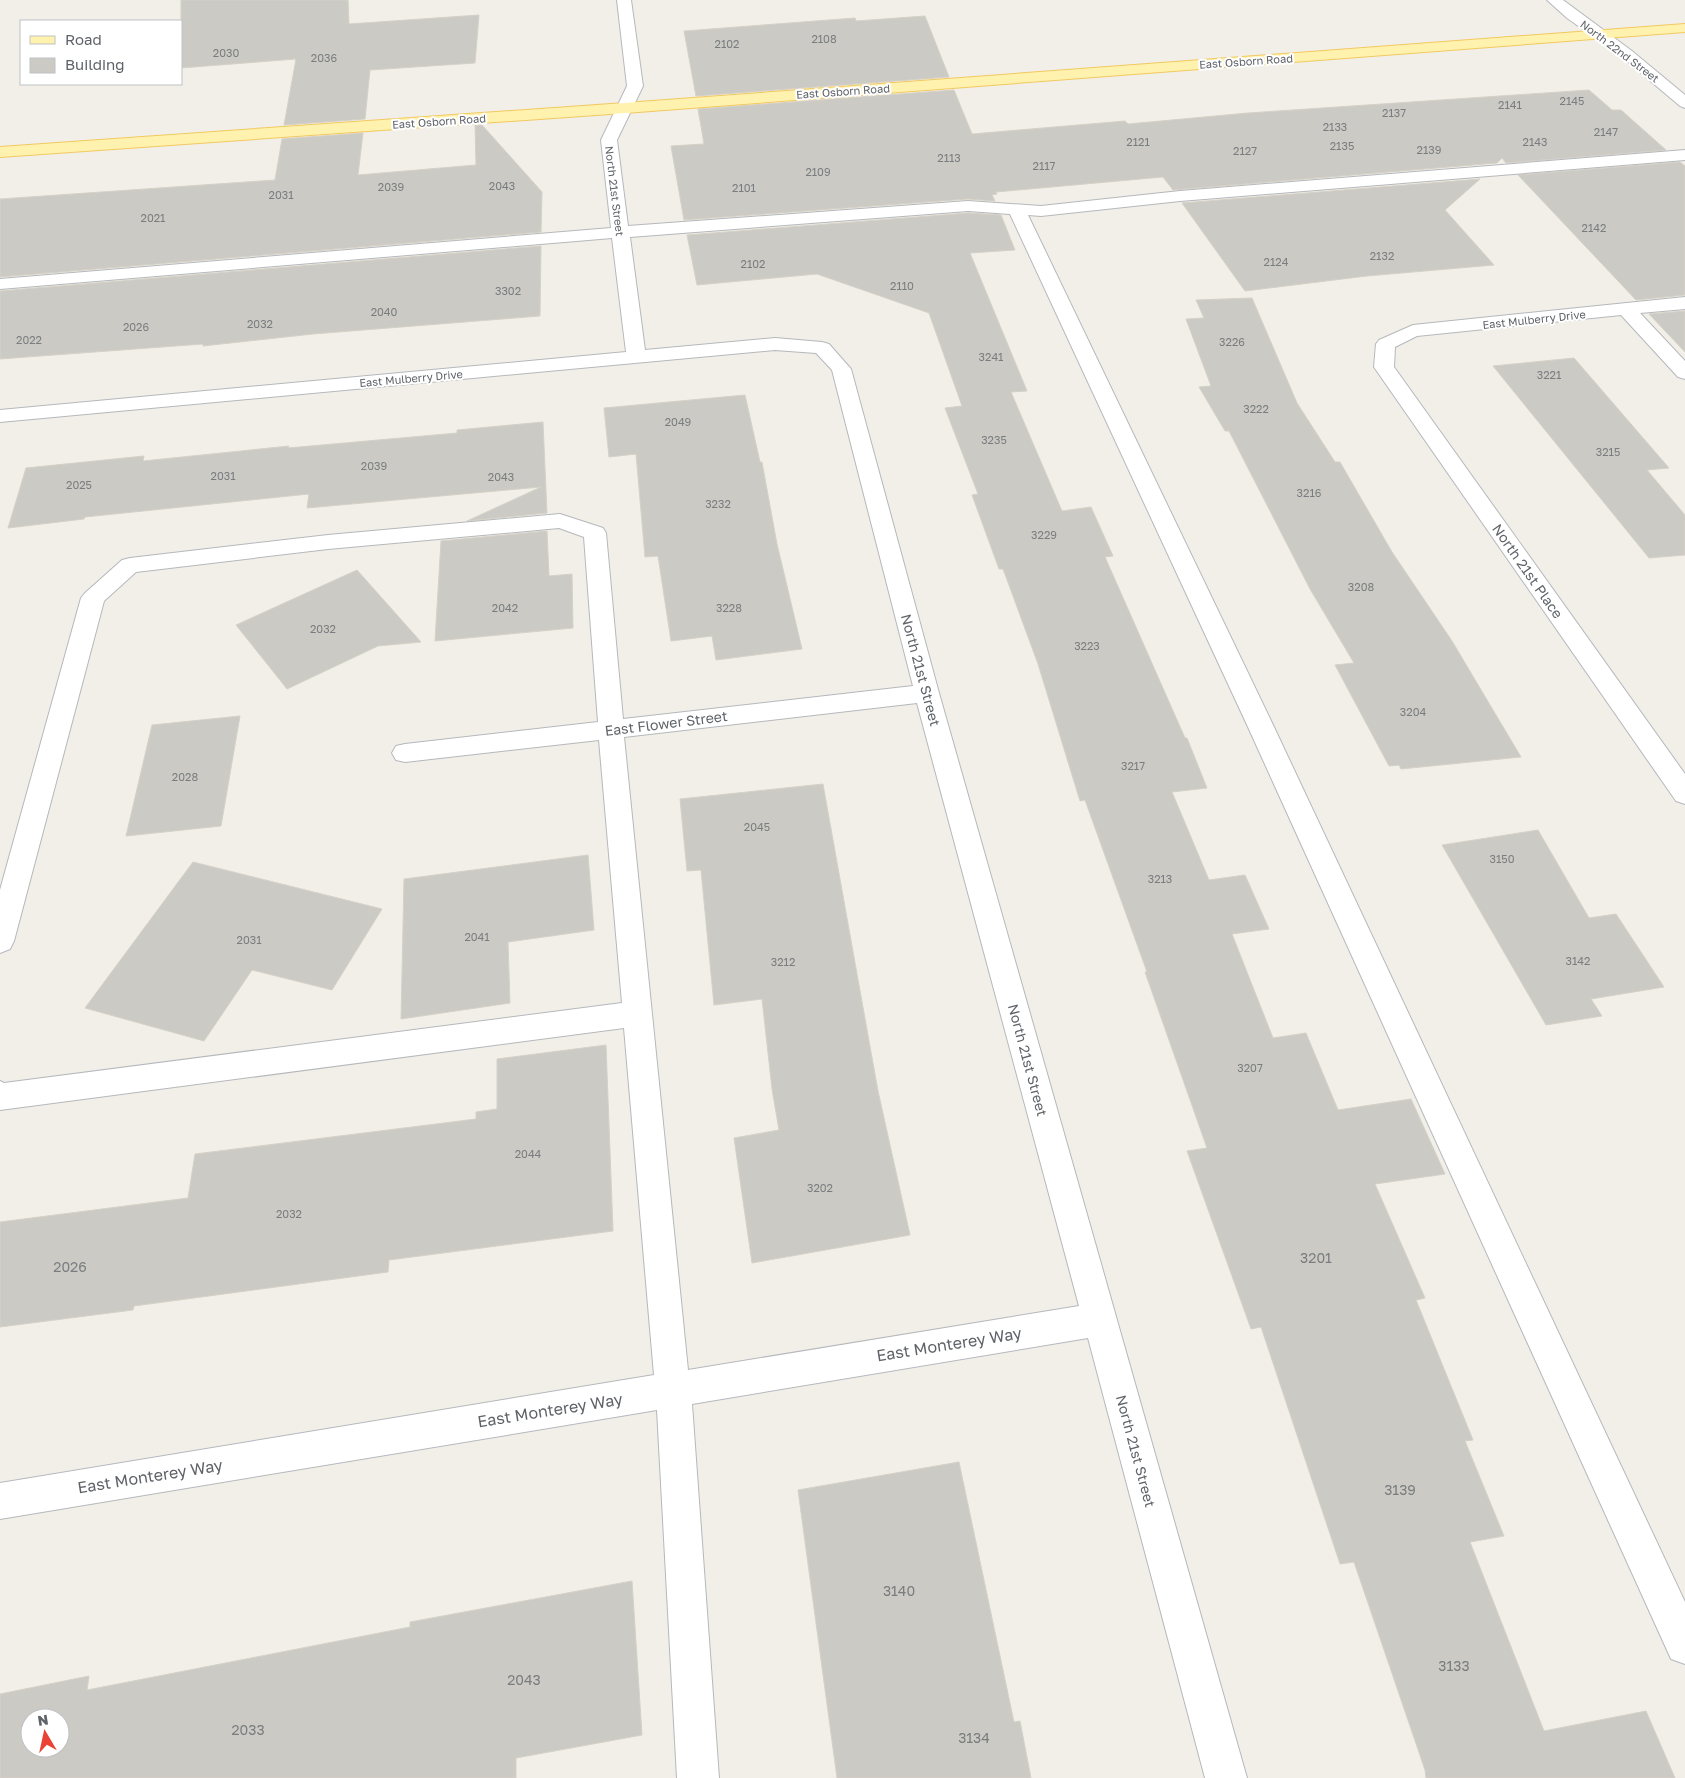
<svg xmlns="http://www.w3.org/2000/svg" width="1685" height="1778" viewBox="0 0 1685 1778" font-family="'Golos Text',sans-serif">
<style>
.building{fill:#cccac5;stroke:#d6d1c6;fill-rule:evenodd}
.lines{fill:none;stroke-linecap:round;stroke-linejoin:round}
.minor-casing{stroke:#b5b8bc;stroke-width:2}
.major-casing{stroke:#f2c960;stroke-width:2}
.minor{fill:#fff;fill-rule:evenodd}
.major{fill:#fff2af;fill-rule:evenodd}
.labels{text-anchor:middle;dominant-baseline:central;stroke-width:4;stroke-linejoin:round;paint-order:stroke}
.number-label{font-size:11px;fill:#7a7d7f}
.far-street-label{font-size:11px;fill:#5f6368;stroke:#fff}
.street-label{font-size:14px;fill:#5f6368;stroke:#fff}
.near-number-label{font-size:14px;fill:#7a7d7f}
.near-street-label{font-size:16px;fill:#5f6368;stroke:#fff}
</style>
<rect width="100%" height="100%" fill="#f1efe8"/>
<path class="building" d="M181,0H348L349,24L479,15L475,63L370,70L365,119L284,125L296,59L181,68Z
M925,16L949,77L696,96L684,31L855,18L856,21Z
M954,90L972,134L1125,121L1128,124L1248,113L1589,90L1612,110H1621L1666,150L1506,163L1502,158L1497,163L1173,190L1163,177L996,192L997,194L992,195L995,201L968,199L684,220L671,146L704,144L698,109Z
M475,125H482L542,192L541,232L0,277V199L275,180L282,139L363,133L358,175L476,165Z
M1680,162L1685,166V295L1636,300L1518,175Z
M1480,179L1445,210L1494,265L1367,276L1245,291L1182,203Z
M968,213L1001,215L1015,250L970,253L1027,391L1011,392L1062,511L1091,507L1113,556L1105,557L1185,738H1187L1207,788L1172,792L1209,880L1245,875L1269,929L1232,934L1273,1038L1306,1033L1338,1110L1411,1099L1445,1174L1375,1184L1425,1298L1416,1300L1473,1440L1465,1441L1504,1536L1470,1542L1544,1731L1646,1711L1675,1778H1426L1425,1770L1354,1562L1340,1564L1261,1327L1251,1329L1187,1151L1207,1148L1145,972H1147L1085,800L1080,801L1038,664L1003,569H999L972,495L978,494L945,408L962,406L929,313L817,274L697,285L687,235Z
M541,246L540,316L313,334L203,346V344L0,359V291Z
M1252,298L1297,403L1335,462H1340L1392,552L1452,641L1521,757L1401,769L1399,765L1389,766L1335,665L1354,663L1310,589L1229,431H1225L1199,387L1211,386L1186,319L1204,318L1196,300Z
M1685,311V352L1649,314Z
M1574,358L1669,468L1647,470L1685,515V555L1649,558L1493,366Z
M745,395L760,462H762L777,544L802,649L716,660L712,636L671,641L658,556L645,557L636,454L609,457L604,408Z
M543,422L547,513L467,521L541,487L307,508L309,494L85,517L84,519L8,528L26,468L144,456L143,461L289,446L288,448L457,433V430Z
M547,531L549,576L572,574L573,628L435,641L441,541Z
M357,570L421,642L378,646L287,689L236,625Z
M240,716L221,826L126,836L152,725Z
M823,784L878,1091L910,1235L752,1263L734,1138L779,1130L772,1089L762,999L714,1005L701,870L687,871L680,799Z
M1538,830L1589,918L1616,914L1664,987L1591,999L1602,1016L1546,1025L1442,845Z
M588,855L594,930L508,942L510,1003L401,1019L404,879Z
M193,862L382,909L332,990L252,970L204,1041L85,1008Z
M606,1045L613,1231L389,1260L388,1272L134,1306L133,1310L0,1327V1222L188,1198L195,1154L476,1119V1112L497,1109V1059Z
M959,1462L1014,1722L1020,1721L1031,1778H837L798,1490Z
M632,1581L642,1735L516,1758V1778H0V1694L89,1676L87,1690L410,1627V1622ZM30,1718H60V1748H30Z"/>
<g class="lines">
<g class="minor-casing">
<path id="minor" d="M617,0H631L643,86L617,140L628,226L968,201L1041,206L1180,191L1685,150V160L1180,201L1041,216L1028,215L1274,727L1685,1602V1664L1671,1659L1248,727L1010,214L968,211L630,237L645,350L775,338L822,342L829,344L851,369L939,693L1247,1778H1205L1088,1338L692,1404L719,1778H677L657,1410L0,1519V1483L654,1375L624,1028L0,1110V1081L4,1083L622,1003L599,740L405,762L396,760L392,753L396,746L405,744L598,722L584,537L559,528L328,549L136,572L104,601L14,941L10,949L0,953V890L81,598L85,593L122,560L130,558L328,535L560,514L603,528L606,533L623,719L913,686L832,370L816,353L775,350L0,422V410L626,352L612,238L0,289V279L611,228L601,140L627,86ZM917,703L1079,1306L688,1370L624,737Z
M1547,0H1563L1632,51L1685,95V108L1680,106L1622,57L1567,18Z
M1685,297V309L1640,313L1685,361V379L1678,377L1621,315L1417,336L1395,347L1394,367L1685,774V804L1676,801L1374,367L1376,344L1379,340L1413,325Z"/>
</g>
<g class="major-casing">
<path id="major" d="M1685,24V32L625,113L0,157V147L625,103Z"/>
</g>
<use href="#minor" class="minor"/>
<use href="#major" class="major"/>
</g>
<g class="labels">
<g class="number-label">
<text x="824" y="38">2108</text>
<text x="727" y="43">2102</text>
<text x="226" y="52">2030</text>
<text x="324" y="57">2036</text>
<text x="1572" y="100">2145</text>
<text x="1510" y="104">2141</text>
<text x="1394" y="112">2137</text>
<text x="1335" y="126">2133</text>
<text x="1606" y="131">2147</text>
<text x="1138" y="141">2121</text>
<text x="1535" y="141">2143</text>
<text x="1342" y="145">2135</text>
<text x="1429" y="149">2139</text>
<text x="1245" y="150">2127</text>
<text x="949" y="157">2113</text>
<text x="1044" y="165">2117</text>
<text x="818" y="171">2109</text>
<text x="502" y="185">2043</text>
<text x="391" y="186">2039</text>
<text x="744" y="187">2101</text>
<text x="281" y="194">2031</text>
<text x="153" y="217">2021</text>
<text x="1594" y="227">2142</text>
<text x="1382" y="255">2132</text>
<text x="1276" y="261">2124</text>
<text x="753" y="263">2102</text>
<text x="902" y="285">2110</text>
<text x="508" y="290">3302</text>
<text x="384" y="311">2040</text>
<text x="260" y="323">2032</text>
<text x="136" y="326">2026</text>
<text x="29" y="339">2022</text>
<text x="1232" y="341">3226</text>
<text x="991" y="356">3241</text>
<text x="1549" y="374">3221</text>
<text x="1256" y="408">3222</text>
<text x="678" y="421">2049</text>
<text x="994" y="439">3235</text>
<text x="1608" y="451">3215</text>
<text x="374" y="465">2039</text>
<text x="223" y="475">2031</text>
<text x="501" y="476">2043</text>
<text x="79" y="484">2025</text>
<text x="1309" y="492">3216</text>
<text x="718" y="503">3232</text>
<text x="1044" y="534">3229</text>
<text x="1361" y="586">3208</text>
<text x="505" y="607">2042</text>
<text x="729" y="607">3228</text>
<text x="323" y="628">2032</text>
<text x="1087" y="645">3223</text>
<text x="1413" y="711">3204</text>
<text x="1133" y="765">3217</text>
<text x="185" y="776">2028</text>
<text x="757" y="826">2045</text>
<text x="1502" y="858">3150</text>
<text x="1160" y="878">3213</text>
<text x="477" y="936">2041</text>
<text x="249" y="939">2031</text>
<text x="1578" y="960">3142</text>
<text x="783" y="961">3212</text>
<text x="1250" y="1067">3207</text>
<text x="528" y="1153">2044</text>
<text x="820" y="1187">3202</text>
<text x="289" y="1213">2032</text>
</g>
<g class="far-street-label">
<text transform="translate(1620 51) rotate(37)">North 22nd Street</text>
<text transform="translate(1246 61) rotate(-4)">East Osborn Road</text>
<text transform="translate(843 91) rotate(-4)">East Osborn Road</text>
<text transform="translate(439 121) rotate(-4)">East Osborn Road</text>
<text transform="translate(615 191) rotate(83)">North 21st Street</text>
<text transform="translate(1534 319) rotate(-6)">East Mulberry Drive</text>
<text transform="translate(411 378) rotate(-5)">East Mulberry Drive</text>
</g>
<g class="street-label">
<text transform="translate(1528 571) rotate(55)">North 21st Place</text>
<text transform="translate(921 670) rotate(75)">North 21st Street</text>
<text transform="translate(666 723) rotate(-7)">East Flower Street</text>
<text transform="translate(1028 1060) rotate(75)">North 21st Street</text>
<text transform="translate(1136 1451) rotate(75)">North 21st Street</text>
</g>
<g class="near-number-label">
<text x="1316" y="1257">3201</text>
<text x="70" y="1266">2026</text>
<text x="1400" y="1489">3139</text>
<text x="899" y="1590">3140</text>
<text x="1454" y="1665">3133</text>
<text x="524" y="1679">2043</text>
<text x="248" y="1729">2033</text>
<text x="974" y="1737">3134</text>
</g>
<g class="near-street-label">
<text transform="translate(949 1344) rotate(-9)">East Monterey Way</text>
<text transform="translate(550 1410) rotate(-9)">East Monterey Way</text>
<text transform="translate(150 1476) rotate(-9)">East Monterey Way</text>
</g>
</g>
<rect x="20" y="20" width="162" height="65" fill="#ffffff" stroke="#bfc1c3"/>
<rect x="30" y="36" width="25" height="8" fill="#fff2af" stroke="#bfc1c3"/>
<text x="65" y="45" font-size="15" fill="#5f6368">Road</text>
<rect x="30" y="58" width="25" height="15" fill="#cccac5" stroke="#bfc1c3"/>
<text x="65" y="70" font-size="15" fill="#5f6368">Building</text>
<g transform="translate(45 1733) rotate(351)"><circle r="24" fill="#ffffff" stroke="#bfc1c3"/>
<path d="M0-4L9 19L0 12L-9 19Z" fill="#ea4335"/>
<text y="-8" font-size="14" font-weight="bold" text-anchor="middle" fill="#5f6368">N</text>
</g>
</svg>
